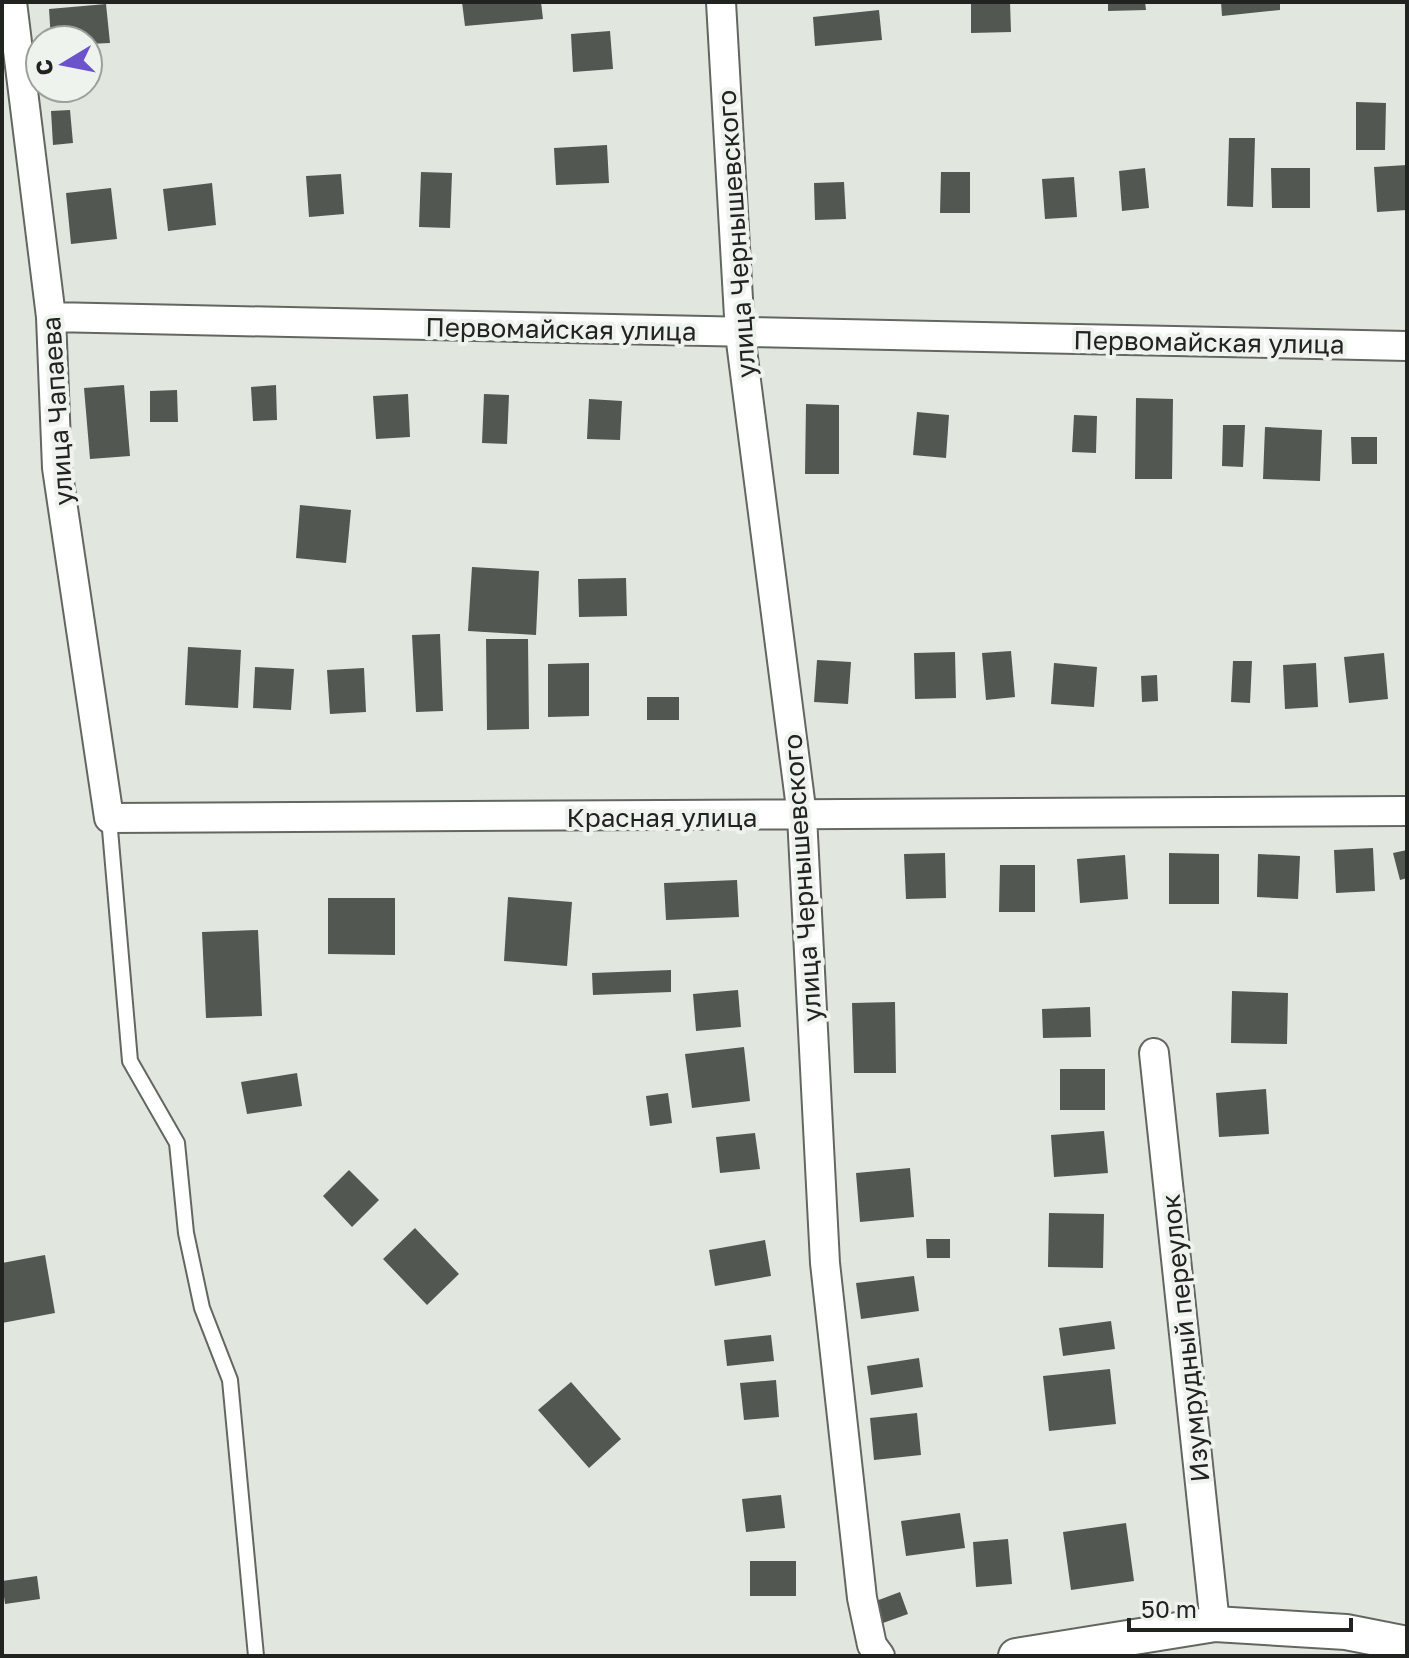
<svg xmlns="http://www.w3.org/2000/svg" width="1409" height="1658" viewBox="0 0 1409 1658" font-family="'Golos Text',sans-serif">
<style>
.building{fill:#525751}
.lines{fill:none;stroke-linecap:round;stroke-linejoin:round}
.service-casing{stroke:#626761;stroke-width:18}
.minor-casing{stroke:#626761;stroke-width:32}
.tertiary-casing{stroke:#626761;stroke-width:38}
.service{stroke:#fff;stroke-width:14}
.minor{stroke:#fff;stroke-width:28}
.tertiary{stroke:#fff;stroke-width:34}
.labels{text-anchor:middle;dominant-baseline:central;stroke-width:8;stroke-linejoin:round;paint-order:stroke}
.street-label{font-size:26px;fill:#212321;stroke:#eef4ed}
</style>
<rect width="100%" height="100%" fill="#e1e7df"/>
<path class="building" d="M462,2H541L543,19L465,26Z
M971,2H1010L1011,32L971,33Z
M1108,2H1145L1146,10L1108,11Z
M1221,2H1280V10L1222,16Z
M106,4L110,43L88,44V40H51L49,9Z
M879,10L882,40L815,46L813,17Z
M610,31L613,69L573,72L571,34Z
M1356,102L1386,103L1385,150H1356Z
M70,110L73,143L53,145L51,111Z
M1229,138H1255L1253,207L1227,206Z
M607,145L609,183L556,185L554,148Z
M1407,165V210L1377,212L1374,167Z
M1145,168L1149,208L1122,211L1119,171Z
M1271,168H1310V208H1272Z
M421,172L452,173L450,228L419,227Z
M941,172H970V213H940Z
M341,174L344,214L309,217L306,176Z
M1074,177L1077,217L1045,219L1042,179Z
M844,182L846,219L815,220L814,183Z
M212,183L216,225L168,231L163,189Z
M111,188L117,239L71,244L66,193Z
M124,385L130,456L90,459L84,388Z
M276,385L277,420L253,421L251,387Z
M177,390L178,422H150V391Z
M408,394L410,437L376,439L373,396Z
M484,394L509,395L507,444L482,443Z
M1136,398L1173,399L1172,479H1135Z
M589,399L622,401L620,440L587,439Z
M806,404L839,405V474H805Z
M917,412L949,415L946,458L913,455Z
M1074,415L1097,416L1096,453L1072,452Z
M1223,425H1245L1243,467L1222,466Z
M1265,427L1322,430L1320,481L1263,479Z
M1351,437H1377V464H1352Z
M300,505L351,510L346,563L296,558Z
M472,567L539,571L536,635L468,631Z
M626,578L627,616L579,617L578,579Z
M440,634L443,711L416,712L412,635Z
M486,639H528L529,729L487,730Z
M188,647L241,650L238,708L185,705Z
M1011,651L1015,697L986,700L982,653Z
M955,652L956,698L915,699L914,653Z
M1384,653L1388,699L1349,703L1344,657Z
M817,660L851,662L848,704L814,702Z
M1233,661H1252L1250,703L1231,702Z
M589,663V716L548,717V664Z
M1054,663L1097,667L1094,707L1051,704Z
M1316,663L1318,707L1285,709L1283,665Z
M255,667L294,669L291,710L253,708Z
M364,668L366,712L330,714L327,670Z
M1157,675L1158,701L1142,702L1141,676Z
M647,697H679V720H647Z
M1373,848L1375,891L1336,893L1334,850Z
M1407,850V878L1400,880L1393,853Z
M945,853L946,898L906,899L904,854Z
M1169,853L1219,854V904H1169Z
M1258,854L1300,856L1298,899L1257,897Z
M1125,855L1128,899L1080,903L1077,859Z
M1000,865H1035V912H999Z
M737,880L739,917L666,920L664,883Z
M508,897L572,902L567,966L504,961Z
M328,898H395V955L328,954Z
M258,930L262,1016L206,1018L202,932Z
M671,970V992L593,995L592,973Z
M738,990L741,1027L696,1031L693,994Z
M1232,991L1288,993L1287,1044L1231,1043Z
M895,1002L896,1073H854L852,1003Z
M1090,1007L1091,1037L1043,1038L1042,1009Z
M744,1047L750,1101L692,1108L685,1054Z
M1060,1069H1105V1110H1060Z
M297,1073L302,1106L247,1114L241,1082Z
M1266,1089L1269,1134L1219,1137L1216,1093Z
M668,1093L672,1123L650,1126L646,1096Z
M1104,1131L1108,1173L1054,1177L1051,1135Z
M755,1133L760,1169L720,1173L716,1137Z
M910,1168L914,1217L860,1222L856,1173Z
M349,1170L379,1200L352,1227L323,1196Z
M1049,1213L1104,1214L1103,1268L1048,1267Z
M415,1228L459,1274L427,1305L383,1259Z
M926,1239H950V1258H927Z
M765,1240L771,1276L715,1286L709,1250Z
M45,1255L55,1313L2,1323V1263Z
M914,1276L919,1311L861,1319L856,1283Z
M1111,1321L1115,1349L1063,1356L1059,1328Z
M771,1335L774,1361L727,1366L724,1340Z
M919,1358L923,1387L871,1395L867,1366Z
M1110,1369L1116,1424L1049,1431L1043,1376Z
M776,1380L779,1417L744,1420L740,1383Z
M571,1382L621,1439L589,1468L538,1410Z
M917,1413L921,1455L874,1460L870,1418Z
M781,1495L785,1528L746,1532L742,1499Z
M960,1513L965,1548L906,1556L901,1521Z
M1126,1523L1134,1581L1071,1590L1063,1532Z
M1008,1539L1012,1584L976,1587L973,1542Z
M750,1561H796V1596H750Z
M37,1576L40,1599L5,1604L2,1581Z
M900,1592L908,1614L883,1623L876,1601Z"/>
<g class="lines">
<g class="service-casing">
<path id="service" d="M109,818L130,1061L177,1143L186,1233L202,1308L230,1380L256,1656"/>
</g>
<g class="minor-casing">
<path id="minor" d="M12,2L51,317L57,468L109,818L1407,811
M721,2L740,334L802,816L825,1263L862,1598L872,1645L880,1656
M51,317L1407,346
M1154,1053L1215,1624"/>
</g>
<g class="tertiary-casing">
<path id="tertiary" d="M1016,1656L1215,1624L1346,1632L1407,1644"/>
</g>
<use href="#service" class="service"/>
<use href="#minor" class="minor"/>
<use href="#tertiary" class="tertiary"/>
</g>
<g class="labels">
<g class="street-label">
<text transform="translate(736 234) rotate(-94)">улица Чернышевского</text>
<text transform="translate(561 329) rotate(1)">Первомайская улица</text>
<text transform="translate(1209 342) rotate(1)">Первомайская улица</text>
<text transform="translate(57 411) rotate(-94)">улица Чапаева</text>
<text x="662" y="817">Красная улица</text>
<text transform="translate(802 878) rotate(-94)">улица Чернышевского</text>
<text transform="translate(1185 1338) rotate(-96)">Изумрудный переулок</text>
</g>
</g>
<rect width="1409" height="1658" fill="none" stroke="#212321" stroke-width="8"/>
<g transform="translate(64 64) rotate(260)"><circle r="38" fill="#eef4ed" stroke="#9ca09b" stroke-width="2"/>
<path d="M0-6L14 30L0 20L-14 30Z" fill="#6c52cb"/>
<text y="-12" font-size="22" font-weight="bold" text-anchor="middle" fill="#212321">С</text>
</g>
<path d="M1129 1618v12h222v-12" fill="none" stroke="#212321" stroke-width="4"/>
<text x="1141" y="1618" font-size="24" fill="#212321" stroke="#eef4ed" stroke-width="6" paint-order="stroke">50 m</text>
</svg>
